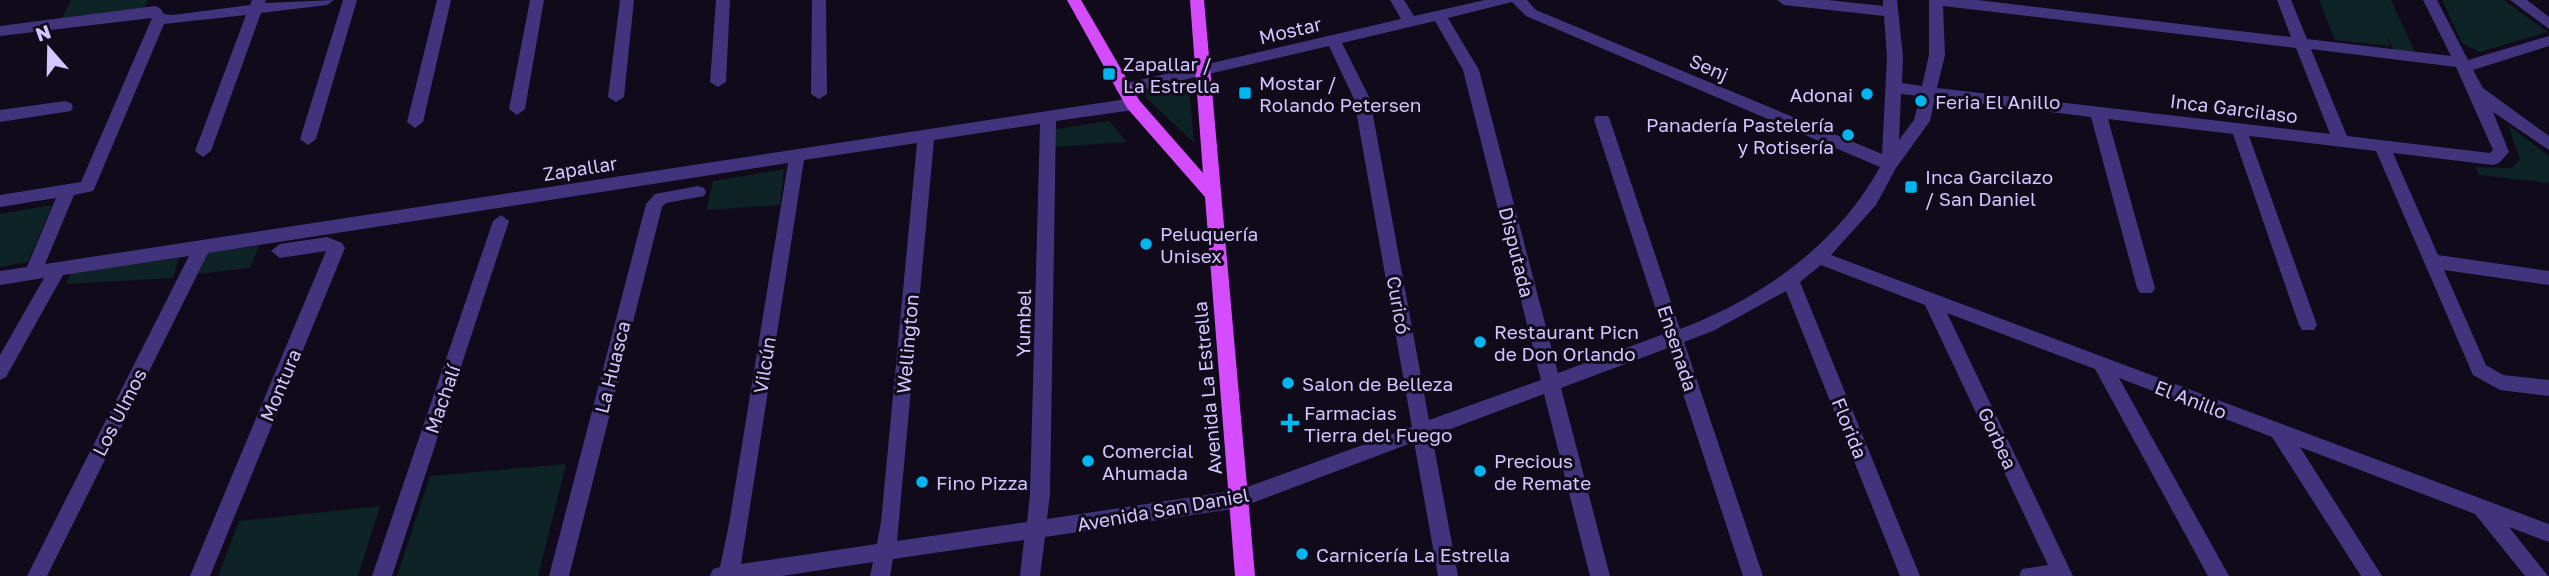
<svg xmlns="http://www.w3.org/2000/svg" width="2549" height="576" viewBox="0 0 2549 576" font-family="'Golos Text',sans-serif">
<style>
.green{fill:#0d2325}
.lines{fill:none;stroke-linecap:round;stroke-linejoin:round}
.minor{fill:#41347c;fill-rule:evenodd}
.major{fill:#d54cff;fill-rule:evenodd}
.poi-dot{fill:#00b6f0;stroke:#100a1b;stroke-width:2.5}
.labels{text-anchor:middle;dominant-baseline:central;stroke-width:6;stroke-linejoin:round;paint-order:stroke}
.street-label{font-size:19px;fill:#d4c5ff;stroke:#100a1b}
.poi-label{font-size:19px;fill:#d4c5ff;stroke:#100a1b;text-anchor:start}
</style>
<rect width="100%" height="100%" fill="#100a1b"/>
<path class="green" d="M71,0H148L145,8L62,18Z
M2319,0H2391L2415,52L2394,50L2386,35L2390,46L2335,40Z
M2442,0H2504L2548,32L2480,52L2462,43Z
M1188,78L1194,143L1138,90Z
M1109,121L1127,142L1054,147L1056,129Z
M2508,125L2549,156V183L2479,175L2475,167L2512,168L2520,159Z
M784,169L780,205L707,210L713,181Z
M52,205L28,262L0,267V214Z
M259,246L250,268L198,274L208,252Z
M179,258L173,278L66,284L71,273Z
M566,464L538,576H397L430,476Z
M380,506L358,576H218L239,521Z"/>
<g class="lines">
<path class="minor" d="M252,0H266L265,3L334,0L327,5L261,13L211,151L203,157L195,151L246,15L164,24L95,187L93,191L74,195L45,264L1133,98L1139,100L1141,104L1133,110L1056,121L1050,494L1047,519L1239,490L1412,427L1354,99L1329,46L1123,94L1115,89L1118,85L1401,19L1390,0H1404L1414,16L1485,0H1527L1536,10L1882,154L1887,57L1884,16L1784,5L1777,0H1828L1883,6V0H1897L1903,57L1902,83L1922,86L1929,55V0H1977L2291,37L2277,0H2291L2307,39L2451,56L2423,0H2437L2468,60L2549,36V46L2473,70L2483,88L2549,136V150L2493,112L2509,152L2499,163L2493,165L2393,153L2438,255L2549,271V285L2444,270L2486,365L2503,375L2549,380V396L2500,390L2473,375L2376,151L2249,136L2317,325L2314,330H2302L2299,325L2233,134L2108,119L2155,288L2152,293H2140L2137,288L2091,117L1935,98L1930,121L1896,168L1876,205L1831,255L2549,524V542L2509,527L2548,576H2525L2475,514L2300,447L2382,576H2361L2272,437L2119,378L2229,576H2208L2095,369L1947,313L2073,576H2019L2022,569L2048,565L1925,305L1821,265L1800,282L1920,576H1900L1786,291L1713,331L1684,342L1763,576H1743L1668,348L1561,388L1610,576H1590L1544,394L1432,436L1458,576H1438L1414,442L1239,508L1045,537L1040,576H1020L1024,540L893,559L890,576H870L873,562L782,576H710L713,569L720,567L729,524L788,163L208,253L47,576H27L189,256L63,275L6,377L0,380V355L44,278L0,285V271L27,267L56,198L0,207V195L81,182L152,18L0,36V26L155,6L160,8L164,14L173,15L250,5ZM1512,2L1526,16L1880,167C1838,244 1762,298 1680,329L1610,120L1608,116H1596L1594,120L1664,334L1558,373L1479,70L1448,18ZM1943,6L2296,48L2330,134L1937,88L1945,55ZM1435,21L1463,70L1541,380L1429,420L1370,99L1342,43ZM2311,49L2456,67L2493,150L2490,153L2347,136ZM1901,94L1920,96L1914,120L1899,140ZM1040,124L1030,494L1027,522L897,541L934,140ZM917,143L881,522L877,544L741,564L804,160Z
M343,0H357L316,139L308,145L300,139Z
M437,0H451L423,122L415,128L407,122Z
M530,0H544L525,109L517,115L509,109Z
M620,0H634L624,97L616,102L608,97Z
M716,0H730L726,82L718,87L710,82Z
M812,0H826L827,94L819,99L811,94Z
M2510,0H2527L2549,17V29Z
M65,101L71,103L73,107L71,111L0,122V110Z
M698,186L704,188L706,192L704,196L666,203L662,207L569,576H549L646,204L655,194Z
M501,215L509,221L392,576H372L493,221Z
M327,237L342,243L345,248L210,576H190L326,251L280,258L271,251L280,244Z"/>
<path class="major" d="M1067,0H1081L1139,100L1203,173L1190,0H1204L1255,576H1235L1205,197L1127,108Z"/>
</g>
<g class="poi-dot">
<rect x="1102" y="67" width="14" height="14" rx="3.5"/>
<rect x="1238" y="86" width="14" height="14" rx="3.5"/>
<circle cx="1867" cy="94" r="7"/>
<circle cx="1921" cy="101" r="7"/>
<circle cx="1848" cy="135" r="7"/>
<rect x="1904" y="180" width="14" height="14" rx="3.5"/>
<circle cx="1146" cy="244" r="7"/>
<circle cx="1480" cy="342" r="7"/>
<circle cx="1288" cy="383" r="7"/>
<path d="M1286.5 412.5h7v7h7v7h-7v7h-7v-7h-7v-7h7z"/>
<circle cx="1088" cy="461" r="7"/>
<circle cx="1480" cy="471" r="7"/>
<circle cx="922" cy="482" r="7"/>
<circle cx="1302" cy="554" r="7"/>
</g>
<g class="labels">
<g class="street-label">
<text transform="translate(1290 30) rotate(-13)">Mostar</text>
<text transform="translate(1709 67) rotate(23)">Senj</text>
<text transform="translate(2234 108) rotate(7)">Inca Garcilaso</text>
<text transform="translate(580 168) rotate(-9)">Zapallar</text>
<text transform="translate(1517 252) rotate(76)">Disputada</text>
<text transform="translate(1399 305) rotate(80)">Curicó</text>
<text transform="translate(1023 323) rotate(-89)">Yumbel</text>
<text transform="translate(907 344) rotate(-85)">Wellington</text>
<text transform="translate(1678 348) rotate(72)">Ensenada</text>
<text transform="translate(764 365) rotate(-81)">Vilcún</text>
<text transform="translate(612 367) rotate(-76)">La Huasca</text>
<text transform="translate(280 385) rotate(-67)">Montura</text>
<text transform="translate(1207 388) rotate(-95)">Avenida La Estrella</text>
<text transform="translate(442 399) rotate(-71)">Machalí</text>
<text transform="translate(2191 399) rotate(21)">El Anillo</text>
<text transform="translate(119 412) rotate(-63)">Los Ulmos</text>
<text transform="translate(1850 428) rotate(68)">Florida</text>
<text transform="translate(1998 438) rotate(65)">Gorbea</text>
<text transform="translate(1163 509) rotate(-10)">Avenida San Daniel</text>
</g>
<g class="poi-label">
<text x="1123" y="63">Zapallar /<tspan x="1123" dy="22">La Estrella</tspan></text>
<text x="1259" y="82">Mostar /<tspan x="1259" dy="22">Rolando Petersen</tspan></text>
<text x="1853" y="94" text-anchor="end">Adonai</text>
<text x="1935" y="101">Feria El Anillo</text>
<text x="1834" y="124" text-anchor="end">Panadería Pastelería<tspan x="1834" dy="22">y Rotisería</tspan></text>
<text x="1925" y="176">Inca Garcilazo<tspan x="1925" dy="22">/ San Daniel</tspan></text>
<text x="1160" y="233">Peluquería<tspan x="1160" dy="22">Unisex</tspan></text>
<text x="1494" y="331">Restaurant Picn<tspan x="1494" dy="22">de Don Orlando</tspan></text>
<text x="1302" y="383">Salon de Belleza</text>
<text x="1304" y="412">Farmacias<tspan x="1304" dy="22">Tierra del Fuego</tspan></text>
<text x="1102" y="450">Comercial<tspan x="1102" dy="22">Ahumada</tspan></text>
<text x="1494" y="460">Precious<tspan x="1494" dy="22">de Remate</tspan></text>
<text x="936" y="482">Fino Pizza</text>
<text x="1316" y="554">Carnicería La Estrella</text>
</g>
</g>
<g transform="translate(49 49) rotate(340)" stroke="#100a1b" stroke-width="5" paint-order="stroke">
<path d="M0-5L12 26L0 18L-12 26Z" fill="#d4c5ff"/>
<text y="-10" font-size="19" font-weight="bold" text-anchor="middle" fill="#d4c5ff">N</text>
</g>
</svg>
